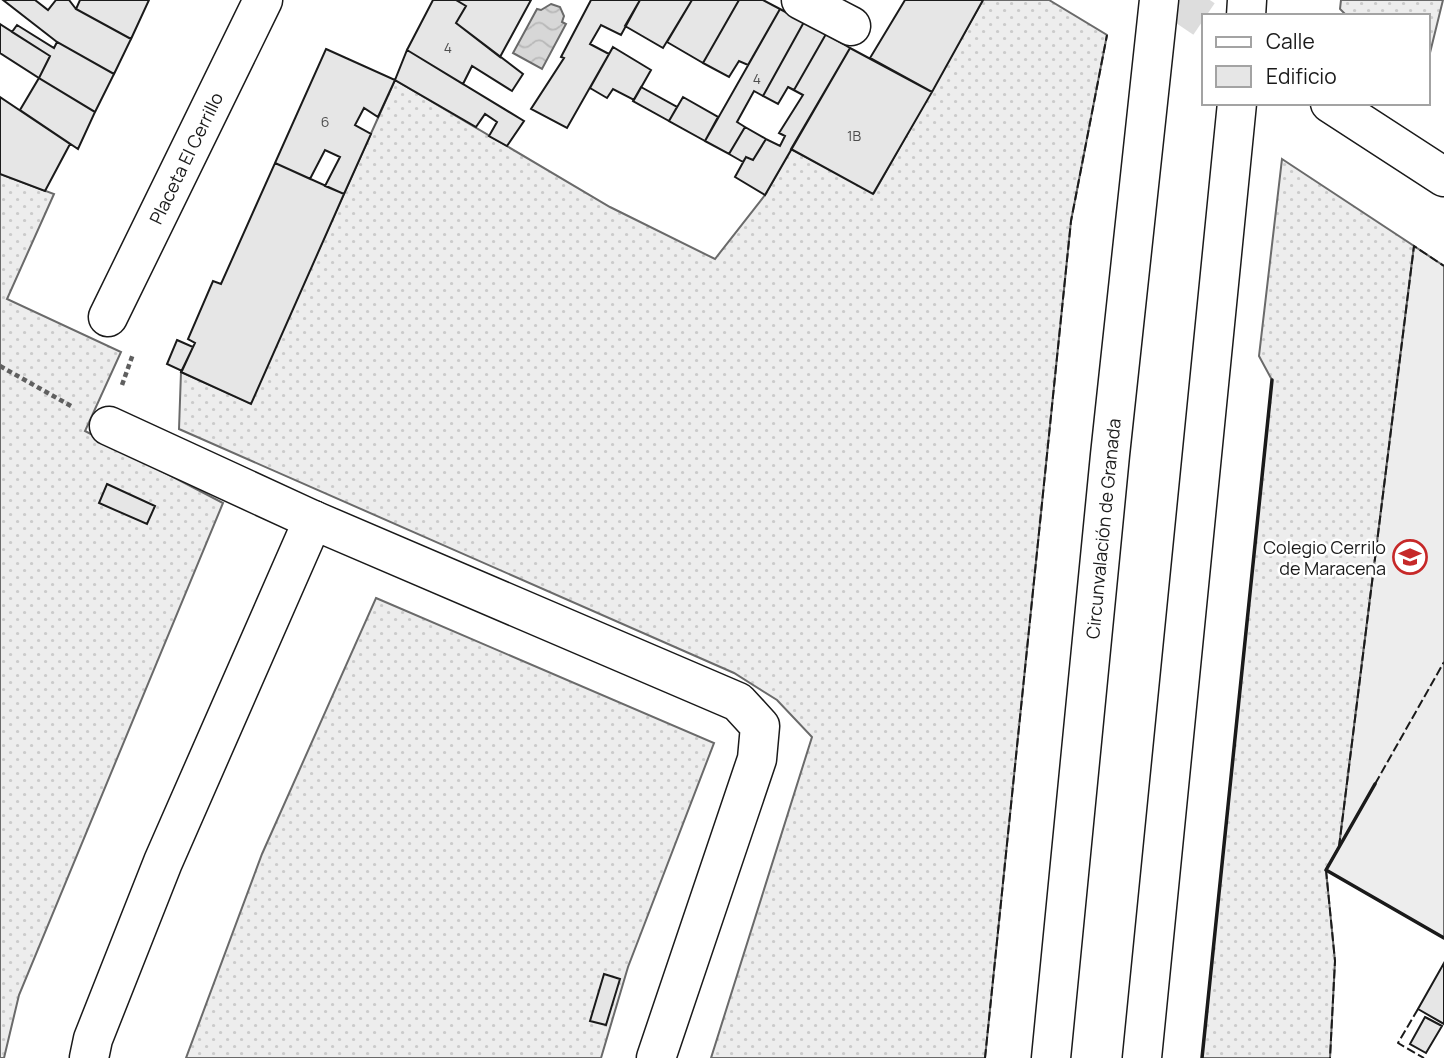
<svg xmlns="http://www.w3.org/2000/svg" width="1444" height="1058" viewBox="0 0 1444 1058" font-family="Manrope,sans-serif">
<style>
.grass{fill:url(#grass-dots);stroke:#6a6a6a;stroke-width:2}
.built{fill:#ededed;stroke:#6a6a6a;stroke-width:2}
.water{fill:url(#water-waves);stroke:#6a6a6a;stroke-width:2}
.building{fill:#e6e6e6;stroke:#1a1a1a;stroke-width:2}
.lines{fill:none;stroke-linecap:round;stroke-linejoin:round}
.major-tunnel{stroke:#ddd;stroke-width:38;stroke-dasharray:38 19;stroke-linecap:butt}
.minor-casing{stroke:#1a1a1a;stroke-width:41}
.major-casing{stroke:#1a1a1a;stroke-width:41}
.highway-casing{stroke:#1a1a1a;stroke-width:41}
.path{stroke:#5f5f5f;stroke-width:4.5;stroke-dasharray:5 3.5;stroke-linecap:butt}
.minor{stroke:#fff;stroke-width:38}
.major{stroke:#fff;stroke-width:38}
.highway{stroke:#fff;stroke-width:38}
.fence{stroke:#1a1a1a;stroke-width:2;stroke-dasharray:9 3.5;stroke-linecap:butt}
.wall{stroke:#1a1a1a;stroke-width:3.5}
.labels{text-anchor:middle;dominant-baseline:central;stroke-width:5;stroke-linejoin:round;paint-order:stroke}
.number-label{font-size:14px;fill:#4d4d4d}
.street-label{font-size:18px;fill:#1a1a1a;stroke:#fff}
.poi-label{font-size:18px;fill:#1a1a1a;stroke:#fff;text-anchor:end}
</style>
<defs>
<pattern id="grass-dots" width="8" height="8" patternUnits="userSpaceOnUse" patternTransform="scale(1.75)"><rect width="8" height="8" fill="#ededed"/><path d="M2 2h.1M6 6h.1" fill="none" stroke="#cbcbcb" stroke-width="1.8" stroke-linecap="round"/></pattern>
<pattern id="water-waves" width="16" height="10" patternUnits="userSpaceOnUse" patternTransform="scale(1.75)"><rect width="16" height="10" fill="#d7d7d7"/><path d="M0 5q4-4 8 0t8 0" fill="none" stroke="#b8b8b8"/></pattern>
</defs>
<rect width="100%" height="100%" fill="#fff"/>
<path class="grass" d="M983,0H1049L1107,35L1071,221L985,1058H711L812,737L777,700L734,673L179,429L181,372L250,403L395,80L610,207L715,259L765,195L791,149L874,193Z
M1341,0H1443L1428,61V16H1347L1340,9Z
M1282,159L1414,246L1339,847L1326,870L1335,961L1330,1058H1202L1272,380L1259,356Z
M0,174L54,194L7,299L121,352L85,431L223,503L19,995L4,1058H0Z
M376,598L714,743L628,967L601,1058H186L262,854Z"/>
<path class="built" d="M1414,246L1444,266V938L1326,870L1339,847Z"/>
<path class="water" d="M551,4L560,7L564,16L562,22L566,24L542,69L513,53L537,9L541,10Z"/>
<path class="building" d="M3,0H35L48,10L56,0H69L76,9L131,39L114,74L57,42Z
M80,0H149L131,39L76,9Z
M433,0H456L466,6L456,23L523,74L512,91L472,66L463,84L407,50Z
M456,0H531L500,57L456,23L466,6Z
M591,0H640L621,35L601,25L590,44L609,54L567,128L531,109L564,58L561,57Z
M640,0H692L663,48L625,26Z
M692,0H739L703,63L667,42Z
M739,0H763L780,9L748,65L739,61L729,77L703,63Z
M905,0H983L932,92L870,58Z
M780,9L804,22L763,96L754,91L737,122L745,127L729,154L705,141Z
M804,22L826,34L794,90L788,87L778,104L763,96Z
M0,24L50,56L39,78L0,53Z
M17,25L54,48L57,42L114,74L95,112L39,78L50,56L12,32Z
M826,34L850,48L765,195L735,177L746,157L753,160L766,139L780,146L785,136L779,133L803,95L788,87L794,90Z
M613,47L651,70L634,100L613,89L607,98L590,88Z
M850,48L932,92L873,194L791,149Z
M326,49L395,80L378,117L364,108L355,125L371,134L344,194L325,186L340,157L325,150L310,179L275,163Z
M407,50L524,121L507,146L489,136L497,122L485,114L476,127L395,80Z
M39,78L95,112L78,149L20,110Z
M641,87L677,107L669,121L633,101Z
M0,97L70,144L45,191L0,174Z
M683,97L718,117L705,141L669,121Z
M745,127L766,139L753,160L746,157L743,162L729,154Z
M275,163L344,194L251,404L181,372L195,343L188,339L213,281L221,284Z
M177,340L193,347L182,371L167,364Z
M107,484L155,506L147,524L99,503Z
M1444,963V1024L1418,1009Z
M604,974L620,979L606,1025L590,1021Z
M1425,1017L1442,1026L1426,1053L1410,1044Z"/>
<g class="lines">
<path class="major-tunnel" d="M1176,0L1204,19"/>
<g class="minor-casing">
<g id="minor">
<path d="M801,0L851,26"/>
<path id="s1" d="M108,317L263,0"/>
<path d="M109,426L313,520L738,702L760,726L757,759L656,1058"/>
<path d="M89,1058L93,1039L163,862L313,520"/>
</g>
</g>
<g class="major-casing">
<path id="major" d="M1330,103L1444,177"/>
</g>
<g class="highway-casing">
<g id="highway">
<path d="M1246,16L1247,0"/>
<path id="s2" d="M1051,1058L1110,455L1159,0"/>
<path d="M1142,1058L1237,103"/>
</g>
</g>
<path class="path" d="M0,366L71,406
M122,385L133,354"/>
<use href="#minor" class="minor"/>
<use href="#major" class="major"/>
<use href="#highway" class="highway"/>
<path class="fence" d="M1375,784L1444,662
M1339,847L1414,246L1444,266
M1326,870L1335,961L1330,1058
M1418,1009L1398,1043L1424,1058
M985,1058L1071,221L1107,35"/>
<path class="wall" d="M1375,784L1326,870L1444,938
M1202,1058L1272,380"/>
</g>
<defs>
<g id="school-ring" transform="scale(1.75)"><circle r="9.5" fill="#fff" stroke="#c62828" stroke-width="1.5"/><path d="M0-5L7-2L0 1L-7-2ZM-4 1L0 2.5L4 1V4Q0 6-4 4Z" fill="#c62828"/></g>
</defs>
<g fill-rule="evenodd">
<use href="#school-ring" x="1410" y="557"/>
</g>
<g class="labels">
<g class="number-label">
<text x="448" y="47">4</text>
<text x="757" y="78">4</text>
<text x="325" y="121">6</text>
<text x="854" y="135">1B</text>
</g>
<g class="street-label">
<text stroke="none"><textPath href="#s1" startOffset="177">Placeta El Cerrillo</textPath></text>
<text stroke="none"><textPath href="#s2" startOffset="532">Circunvalación de Granada</textPath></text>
</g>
<g class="poi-label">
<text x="1386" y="547">Colegio Cerrilo<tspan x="1386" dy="21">de Maracena</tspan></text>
</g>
</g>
<rect x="1202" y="14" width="228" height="91" fill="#ffffff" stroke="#a3a3a3" stroke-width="2"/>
<rect x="1216" y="37" width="35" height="10" fill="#ffffff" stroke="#a3a3a3" stroke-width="2"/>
<text x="1266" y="49" font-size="21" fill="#1a1a1a">Calle</text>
<rect x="1216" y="66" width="35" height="21" fill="#e6e6e6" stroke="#a3a3a3" stroke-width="2"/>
<text x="1266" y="84" font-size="21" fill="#1a1a1a">Edificio</text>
</svg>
